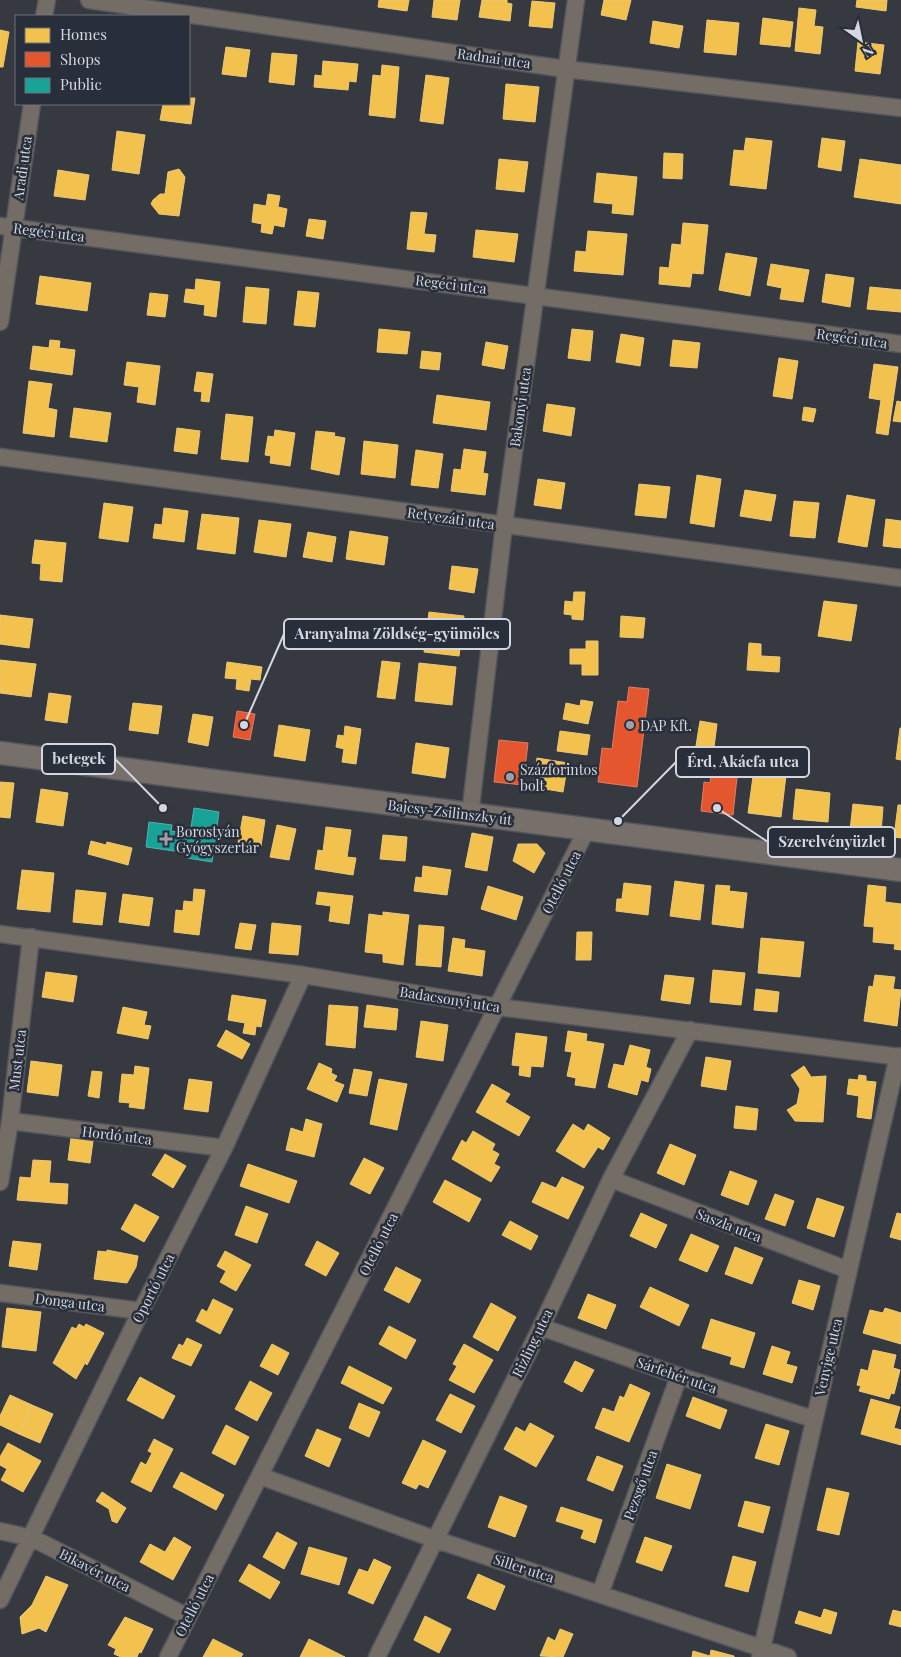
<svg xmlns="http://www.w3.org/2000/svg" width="901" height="1657" viewBox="0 0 901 1657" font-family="'Playfair Display',serif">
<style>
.homes{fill:#f2c14e;stroke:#e9c87a}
.shops{fill:#e4572e;stroke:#df7d63}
.public{fill:#17a398;stroke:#50b3ae}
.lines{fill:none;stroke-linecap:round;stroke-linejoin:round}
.minor-casing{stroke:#53565c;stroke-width:19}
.secondary-casing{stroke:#53565c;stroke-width:25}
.minor{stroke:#746d66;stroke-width:16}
.secondary{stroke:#776f69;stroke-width:22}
.poi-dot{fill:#9da0a8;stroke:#282e3a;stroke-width:2}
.labels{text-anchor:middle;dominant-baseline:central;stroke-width:5;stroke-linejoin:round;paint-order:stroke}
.street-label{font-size:14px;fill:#d4d7e0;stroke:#282e3a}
.poi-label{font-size:14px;fill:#d4d7e0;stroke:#282e3a;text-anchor:start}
.leader{fill:none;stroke:#d4d7e0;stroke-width:2}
.callout-dot{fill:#d4d7e0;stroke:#282e3a;stroke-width:2}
.callout{fill:#282e3a;stroke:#d4d7e0;stroke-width:2}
.callout-label{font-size:15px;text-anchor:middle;font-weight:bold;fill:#d4d7e0}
</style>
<rect width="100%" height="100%" fill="#363940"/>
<path class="homes" d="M379,0H409L407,11L378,7Z
M434,0H460L457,20L432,17Z
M482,0H507V3L512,4L510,21L479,17Z
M604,0H631L626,20L601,15Z
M857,0H887L886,11L856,7Z
M532,1L555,3L552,28L529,26Z
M799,8L816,10L814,26L823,27L820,54L795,51Z
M763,18L793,22L790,47L760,44Z
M707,20L739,23L736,55L704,52Z
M653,21L683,26L679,48L650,43Z
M0,30L9,32L3,67H0Z
M858,42L884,45L880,74L855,71Z
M226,47L250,50L246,77L222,74Z
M272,53L297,55L294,85L269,82Z
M323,61L358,64L356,82L349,81L348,90L314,87L315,75L322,76Z
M382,65L399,67L395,118L369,115L373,75L381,76Z
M426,75L449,78L443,124L420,121Z
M506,84L539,87L535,122L503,119Z
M189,98H195L191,124L160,120L163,104H189Z
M117,131L145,135L139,174L112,170Z
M746,138L772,141L766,189L730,185L734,150L744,151Z
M822,138L845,141L841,171L818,167Z
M664,153L683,154L682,179L663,178Z
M499,159L528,162L524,192L496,189Z
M860,159L901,165V204L854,197Z
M179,169L185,177L179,216L159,214L151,204L153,200L160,194H165L168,172Z
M58,170L89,175L85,200L54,196Z
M597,173L637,177L633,215L612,213L613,204L594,202Z
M268,194L280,196L278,207L287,209L284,227L274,225L272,234L261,232L262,224L252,222L254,204L266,206Z
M411,212L427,213L424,234L436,235L434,252L407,249Z
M309,219L326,221L323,239L306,236Z
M683,223L708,225L703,274L692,273L690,287L659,284L660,267L669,268L672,244L681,245Z
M476,230L518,234L514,262L473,257Z
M588,231L627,234L623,275L574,271L576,251L586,252Z
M726,253L757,258L750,296L719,290Z
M771,264L809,270L803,302L780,299L782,288L767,285Z
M826,274L854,278L850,307L822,302Z
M40,276L91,283L87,311L36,304Z
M196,279L220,282L216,317L204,315L205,305L184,302L186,289L195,290Z
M246,287L269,289L266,324L243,322Z
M870,287L901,290V312L867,309Z
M298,291L319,293L315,327L294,325Z
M150,293L168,295L165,317L147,315Z
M379,329L410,332L407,354L377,352Z
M572,329L593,331L590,361L568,358Z
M621,334L644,338L640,366L616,362Z
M50,340L60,341L59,348L75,350L72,375L30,369L33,346L49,348Z
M673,340L700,343L697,368L670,366Z
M486,342L508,346L504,369L482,365Z
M422,351L441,353L439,370L420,368Z
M779,358L798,361L792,399L773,396Z
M127,362L160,366L155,405L137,402L139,387L124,385Z
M874,364L898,367L888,435L876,433L881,400L869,398Z
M197,372L213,374L209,402L201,401L202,392L194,391Z
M29,381L52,384L48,408L57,410L54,437L23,433Z
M437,395L490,402L486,430L433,423Z
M897,401L901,402V422L893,421Z
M547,404L575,408L571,436L543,431Z
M804,407L816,409L813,422L802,420Z
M74,408L111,413L107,442L70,437Z
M226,414L253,417L248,462L221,459Z
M177,428L200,431L197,454L174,451Z
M275,430L295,433L290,466L270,463L271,456L265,455L268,436L274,437Z
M316,431L335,433L334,436L345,438L339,475L311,469Z
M364,441L398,445L395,478L361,474Z
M464,449L486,452L483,473L488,474L485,495L451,491L454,469L461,470Z
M416,450L443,454L438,488L411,485Z
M697,475L721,479L714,527L690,523Z
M538,479L565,483L561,509L534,505Z
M639,484L670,487L666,518L635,515Z
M745,490L776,495L771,521L740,516Z
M847,495L875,500L867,547L838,542Z
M794,501L819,503L815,538L790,536Z
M104,503L133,507L128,542L99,538Z
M164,508L188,511L184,542L153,538L155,524L162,525Z
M202,514L239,518L235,554L197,549Z
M886,519L901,521V548L883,546Z
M259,520L291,524L286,557L254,552Z
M350,531L388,537L384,565L346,559Z
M308,532L336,537L332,562L303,557Z
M35,540L66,543L62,582L40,580L41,564L32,563Z
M452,566L478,569L474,593L449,589Z
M574,592H585L583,620L572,619V615L564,614L565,601L573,602Z
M824,601L857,605L851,641L818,636Z
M429,612L464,616L459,656L424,652Z
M0,615L33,619L29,648L0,644Z
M621,616L645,618L643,638L620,637Z
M586,641H598V675H582V664H570V649H586Z
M749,643L761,644V656L780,657L779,672L747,670Z
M0,660L36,664L31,697L0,693Z
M382,661L400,663L395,699L377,697Z
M227,662L262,667L260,680L251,679L249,691L236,689L237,679L225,678Z
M419,663L456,667L452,705L415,701Z
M49,693L71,696L67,723L45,720Z
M581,700L593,702L588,724L563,719L566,703L580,706Z
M133,703L162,706L158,734L129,730Z
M193,714L213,717L208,746L188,742Z
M700,721L717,724L713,755L695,752Z
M279,725L310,730L305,761L274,756Z
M345,726L361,729L356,764L342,762L344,749L336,747L338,735L344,736Z
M900,728H901V760L896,759Z
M560,731L590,735L587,755L557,751Z
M416,743L449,748L445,778L412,773Z
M756,755L788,759L781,817L748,813Z
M537,758L568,763L563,792L533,787Z
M0,782L14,783L10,818L0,817Z
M41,789L68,793L63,826L36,822Z
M796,789L830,793L828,822L793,819Z
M853,804L883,807L881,833L850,830Z
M898,805H901V838L894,837Z
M243,816L265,820L261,846L238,843Z
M277,825L296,829L289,860L270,857Z
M326,827L351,830L347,857L356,858L353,875L315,869L318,850L323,851Z
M472,833L493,837L487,871L465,867Z
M383,835L407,837L405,861L380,859Z
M91,841L106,845L107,842L132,848L128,865L88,854Z
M518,844H537L545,853L534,873L513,861Z
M423,866L451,870L447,895L414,891L416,877L422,878Z
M22,870L54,873L50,912L17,909Z
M675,881L704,885L700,920L670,916Z
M624,883L651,886L648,915L616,911L617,899H622Z
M716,885L730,886L729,891L747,893L743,928L712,924Z
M868,885L886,887L885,902L901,904V950L894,949L895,944L873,942L874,927L864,926Z
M488,886L523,897L516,920L481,909Z
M194,889L205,890L199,935L174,932L176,910L183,911L184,901L193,902Z
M76,890L106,893L102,925L73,922Z
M318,892L353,896L349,924L329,921L331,906L316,904Z
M123,894L153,898L149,926L119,922Z
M383,912L409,915L403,965L383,962V954L365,952L369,914L383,916Z
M240,923L256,925L251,950L235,948Z
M272,923L301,926L298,955L269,953Z
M419,925L444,927L441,967L416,965Z
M577,932H592L591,960H576Z
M453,938L465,940L464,948L485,951L482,976L448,971Z
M761,938L804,942L800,977L758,973Z
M713,970L745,973L741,1005L710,1002Z
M46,972L77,976L73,1002L42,997Z
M665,975L694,978L690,1004L661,1000Z
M875,975L895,977L893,989L901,990L897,1026L864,1021L869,986L873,987Z
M756,989L779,992L777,1012L754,1010Z
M232,995L266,1000L261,1027L256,1026L255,1035L243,1033L245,1023L228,1020Z
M329,1005L358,1007L355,1048L326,1045Z
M367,1005L398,1009L396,1030L364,1027Z
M123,1007L147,1012L144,1025L151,1026L148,1039L117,1033Z
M421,1021L448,1025L443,1061L416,1057Z
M226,1030L250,1044L242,1059L217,1046Z
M568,1031L587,1034L586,1041L604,1044L595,1088L575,1085L576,1078L567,1076L572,1052L565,1051Z
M516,1033L547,1037L543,1067L531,1066L530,1077L519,1075L520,1066L512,1065Z
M630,1045L650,1050L646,1067L651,1069L648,1082L641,1080L637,1095L608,1087L614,1064L624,1066Z
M706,1057L731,1061L726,1090L701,1086Z
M31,1061L62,1065L58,1096L27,1092Z
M319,1063L332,1069L331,1073L337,1076L334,1081L344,1085L337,1102L307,1089Z
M135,1066L149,1068L144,1109L129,1107L130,1103L119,1102L122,1074L134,1075Z
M804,1066L811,1077L826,1076L823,1122L795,1121L787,1110L797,1104L800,1089L791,1075Z
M354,1069L372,1072L367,1096L349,1093Z
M92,1071L102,1072L99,1098L88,1096Z
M859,1075L866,1076V1081L876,1082L871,1119L857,1117L859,1096L847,1094L849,1079L858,1080Z
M189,1079L212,1082L208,1112L184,1109Z
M379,1079L407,1084L397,1130L370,1124Z
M492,1084L510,1094L505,1102L530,1117L519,1136L476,1112Z
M736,1106L758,1109L756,1130L734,1128Z
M306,1119L322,1124L314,1157L286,1150L291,1128L303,1132Z
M573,1124L584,1131L588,1124L610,1138L603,1150L598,1147L584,1168L556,1151Z
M473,1131L495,1144L492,1150L499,1154L494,1164L500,1167L491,1182L452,1159L462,1140L466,1143Z
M71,1138L93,1141L90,1163L68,1160Z
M670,1144L696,1155L684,1185L657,1173Z
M165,1154L186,1166L173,1188L152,1175Z
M364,1158L384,1168L370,1194L350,1184Z
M33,1160L51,1161L49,1183L68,1184L67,1204L17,1200L20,1177L31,1178Z
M248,1164L297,1181L289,1203L240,1186Z
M730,1171L757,1181L748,1205L721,1195Z
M562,1177L584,1187L568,1219L532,1202L542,1182L556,1188Z
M445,1180L481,1199L469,1222L433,1202Z
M775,1194L794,1201L785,1226L765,1219Z
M817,1198L844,1207L834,1237L807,1228Z
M135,1204L159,1217L144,1242L121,1229Z
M246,1206L268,1214L257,1243L235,1235Z
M641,1213L667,1225L656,1248L630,1236Z
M897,1213L901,1214V1240L890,1237Z
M510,1221L538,1236L531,1250L502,1235Z
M691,1234L719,1246L707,1272L679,1260Z
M13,1241L41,1244L37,1270L9,1266Z
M317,1241L339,1253L326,1276L305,1265Z
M735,1247L763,1258L752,1284L725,1274Z
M107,1250L138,1256L136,1267L127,1283L94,1279L98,1251L107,1252Z
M225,1251L251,1265L236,1291L220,1282L226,1271L217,1266Z
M396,1267L421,1280L409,1303L384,1290Z
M799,1280L820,1286L813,1310L792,1303Z
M650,1287L689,1305L679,1326L640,1307Z
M588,1294L616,1305L606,1329L578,1318Z
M213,1299L233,1309L220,1334L196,1321L202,1309L207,1312Z
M491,1303L516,1317L498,1351L473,1337Z
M7,1308L41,1312L36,1351L2,1347Z
M885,1308L901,1313V1344L863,1333L870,1310L883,1313Z
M711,1319L755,1333L744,1368L730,1364L732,1357L702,1348Z
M79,1324L84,1327L86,1324L104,1333L87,1365L85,1363L76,1379L53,1363L72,1327L76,1329Z
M389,1326L416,1340L406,1359L379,1344Z
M187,1338L202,1345L191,1366L172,1358L179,1344L183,1346Z
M272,1344L289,1353L278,1375L260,1366Z
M464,1344L493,1360L474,1393L449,1380L457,1366L453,1364Z
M772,1346L790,1352L786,1364L797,1367L792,1383L763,1374Z
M873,1350L896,1355L893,1368L900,1370L894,1394L891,1393L889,1399L859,1391L861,1386L857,1385L861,1369L868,1371Z
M575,1361L594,1370L582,1392L564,1382Z
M349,1366L392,1388L383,1404L341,1383Z
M140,1377L175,1396L163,1419L127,1400Z
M250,1381L272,1393L257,1421L235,1409Z
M630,1384L650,1393L629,1442L595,1428L603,1408L614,1412L620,1396L624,1398Z
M450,1394L475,1406L461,1433L436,1420Z
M10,1395L32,1405L19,1434L0,1425V1416Z
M693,1397L727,1410L720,1429L686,1416Z
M871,1399L900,1407L894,1428L901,1430V1445L861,1434Z
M359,1403L380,1412L369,1437L349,1428Z
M32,1405L53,1414L40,1443L19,1434Z
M530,1423L554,1436L536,1467L504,1449L516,1427L525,1432Z
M766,1424L789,1431L779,1465L755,1458Z
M226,1425L249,1437L235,1465L212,1453Z
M317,1429L341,1439L329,1467L305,1456Z
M154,1439L173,1449L151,1492L131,1482L141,1462L146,1465L152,1453L148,1451Z
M423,1440L446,1451L428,1488L419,1484L416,1489L402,1483Z
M8,1443L41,1461L23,1492L1,1480L7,1469L0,1465V1457Z
M597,1456L623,1466L613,1491L587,1480Z
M667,1464L701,1475L690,1509L656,1498Z
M181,1472L224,1495L216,1510L173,1487Z
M827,1488L849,1493L839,1535L817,1530Z
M102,1492L126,1508L117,1523L112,1521L109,1509L96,1501Z
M500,1496L527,1506L515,1537L488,1527Z
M745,1501L770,1507L763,1533L738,1526Z
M561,1507L602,1520L595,1543L581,1538L584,1530L556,1521Z
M277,1532L297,1543L284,1569L263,1557Z
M174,1537L191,1547L173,1580L140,1562L150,1544L165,1552Z
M645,1537L672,1546L662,1571L636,1562Z
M309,1547L347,1558L339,1585L301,1574Z
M733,1556L756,1562L748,1592L725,1586Z
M374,1559L391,1567L373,1604L348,1593L359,1569L368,1572Z
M249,1564L280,1582L270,1599L239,1581Z
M478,1574L505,1586L495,1610L467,1598Z
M46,1576L68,1585L46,1632L39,1628L22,1634L20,1617L32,1605Z
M824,1609L837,1613L831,1634L795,1623L799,1611L821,1618Z
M893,1610L901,1612V1627L889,1624Z
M425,1616L451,1629L439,1653L414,1640Z
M125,1617L153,1629L141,1653L139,1652L137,1657H121L114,1654L116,1649L108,1645Z
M560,1629L573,1634L563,1657L540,1656L548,1637L555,1641Z
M213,1639L243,1654L241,1657H203Z
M309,1639L345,1657H300Z
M711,1650L734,1656V1657H692L693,1651L710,1656Z"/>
<path class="shops" d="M629,687L649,689L637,787L598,782L602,748L612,749L618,701L627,702Z
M237,711L255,714L250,740L233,737Z
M499,740L528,743L523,785L494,782Z
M712,765L738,768L733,815L701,811L704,782L710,783Z"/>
<path class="public" d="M194,808L219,812L212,862L187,858L188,853L146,847L149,822L172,825L171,831L190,834Z"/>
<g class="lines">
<g class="minor-casing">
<path id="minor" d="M89,0L565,69L901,108
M44,16L47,0
M0,226L901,344
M0,322L32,104
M0,457L901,578
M470,815L504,525L576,0
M0,934L303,975L498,1007L901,1057
M10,1121L224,1148
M611,1179L848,1270
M0,1182L10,1121L31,937
M0,1293L141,1311
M541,1327L679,1376L813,1419
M260,1476L434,1539L788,1657
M0,1531L32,1538L188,1617
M600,1594L679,1376
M0,1600L141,1311L224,1148L303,975
M168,1657L587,829
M377,1657L541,1327L611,1179L690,1030
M760,1657L898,1056"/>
</g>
<g class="secondary-casing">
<path id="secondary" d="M0,753L901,870"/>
</g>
<use href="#minor" class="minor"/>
<use href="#secondary" class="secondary"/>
</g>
<g class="poi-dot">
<circle cx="630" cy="725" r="5"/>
<circle cx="510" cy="777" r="5"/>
<path d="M163.5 831.5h5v5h5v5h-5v5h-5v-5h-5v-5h5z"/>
</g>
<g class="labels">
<g class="street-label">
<text transform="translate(494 58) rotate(8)">Radnai utca</text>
<text transform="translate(22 168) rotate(-82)">Aradi utca</text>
<text transform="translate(49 232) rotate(7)">Regéci utca</text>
<text transform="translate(451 284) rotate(7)">Regéci utca</text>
<text transform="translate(852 338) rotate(8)">Regéci utca</text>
<text transform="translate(520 407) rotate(-82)">Bakonyi utca</text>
<text transform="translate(451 518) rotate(8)">Retyezáti utca</text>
<text transform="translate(450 812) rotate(7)">Bajcsy-Zsilinszky út</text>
<text transform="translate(561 882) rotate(-63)">Otelló utca</text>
<text transform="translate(450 999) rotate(9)">Badacsonyi utca</text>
<text transform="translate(17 1060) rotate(-83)">Must utca</text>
<text transform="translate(117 1135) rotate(7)">Hordó utca</text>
<text transform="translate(729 1225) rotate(21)">Saszla utca</text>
<text transform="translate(378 1244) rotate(-63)">Otelló utca</text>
<text transform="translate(153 1288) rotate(-63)">Oportó utca</text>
<text transform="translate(70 1302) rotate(7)">Donga utca</text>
<text transform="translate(532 1343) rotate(-64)">Rizling utca</text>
<text transform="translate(828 1357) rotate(-77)">Venyige utca</text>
<text transform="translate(677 1375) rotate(19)">Sárfehér utca</text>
<text transform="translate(640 1485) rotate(-70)">Pezsgő utca</text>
<text transform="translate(524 1568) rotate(18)">Siller utca</text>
<text transform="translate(95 1570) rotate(27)">Bikavér utca</text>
<text transform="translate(194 1605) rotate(-63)">Otelló utca</text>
</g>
<g class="poi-label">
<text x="640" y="725">DAP Kft.</text>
<text x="520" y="769">Százforintos<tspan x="520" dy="16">bolt</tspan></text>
<text x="176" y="831">Borostyán<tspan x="176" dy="16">Gyógyszertár</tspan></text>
</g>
</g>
<path class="leader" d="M244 725L284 634M163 808L115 759M618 821L676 762M717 808L768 842"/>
<g class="callout-dot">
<circle cx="244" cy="725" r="5"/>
<circle cx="163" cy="808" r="5"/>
<circle cx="618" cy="821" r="5"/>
<circle cx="717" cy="808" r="5"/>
</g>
<g class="callout">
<rect x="284" y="619" width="226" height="30" rx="5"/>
<rect x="42" y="744" width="73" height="30" rx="5"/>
<rect x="676" y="747" width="133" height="30" rx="5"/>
<rect x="768" y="827" width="127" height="30" rx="5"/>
</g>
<g class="callout-label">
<text x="397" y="639">Aranyalma Zöldség-gyümölcs</text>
<text x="79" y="764">betegek</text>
<text x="743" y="767">Érd, Akácfa utca</text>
<text x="832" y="847">Szerelvényüzlet</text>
</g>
<rect x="15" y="15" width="175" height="90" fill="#282e3a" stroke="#6d727c"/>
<rect x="25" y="28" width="25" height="15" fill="#f2c14e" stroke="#6d727c"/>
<text x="60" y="40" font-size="15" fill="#d4d7e0">Homes</text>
<rect x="25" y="52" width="25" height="15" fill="#e4572e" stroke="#6d727c"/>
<text x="60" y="65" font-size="15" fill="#d4d7e0">Shops</text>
<rect x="25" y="78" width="25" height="15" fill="#17a398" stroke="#6d727c"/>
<text x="60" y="90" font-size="15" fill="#d4d7e0">Public</text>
<g transform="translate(861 40) rotate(147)" stroke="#282e3a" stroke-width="4" paint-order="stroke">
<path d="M0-4L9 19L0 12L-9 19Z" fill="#d4d7e0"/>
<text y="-8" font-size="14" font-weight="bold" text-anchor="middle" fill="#d4d7e0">N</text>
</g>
</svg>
